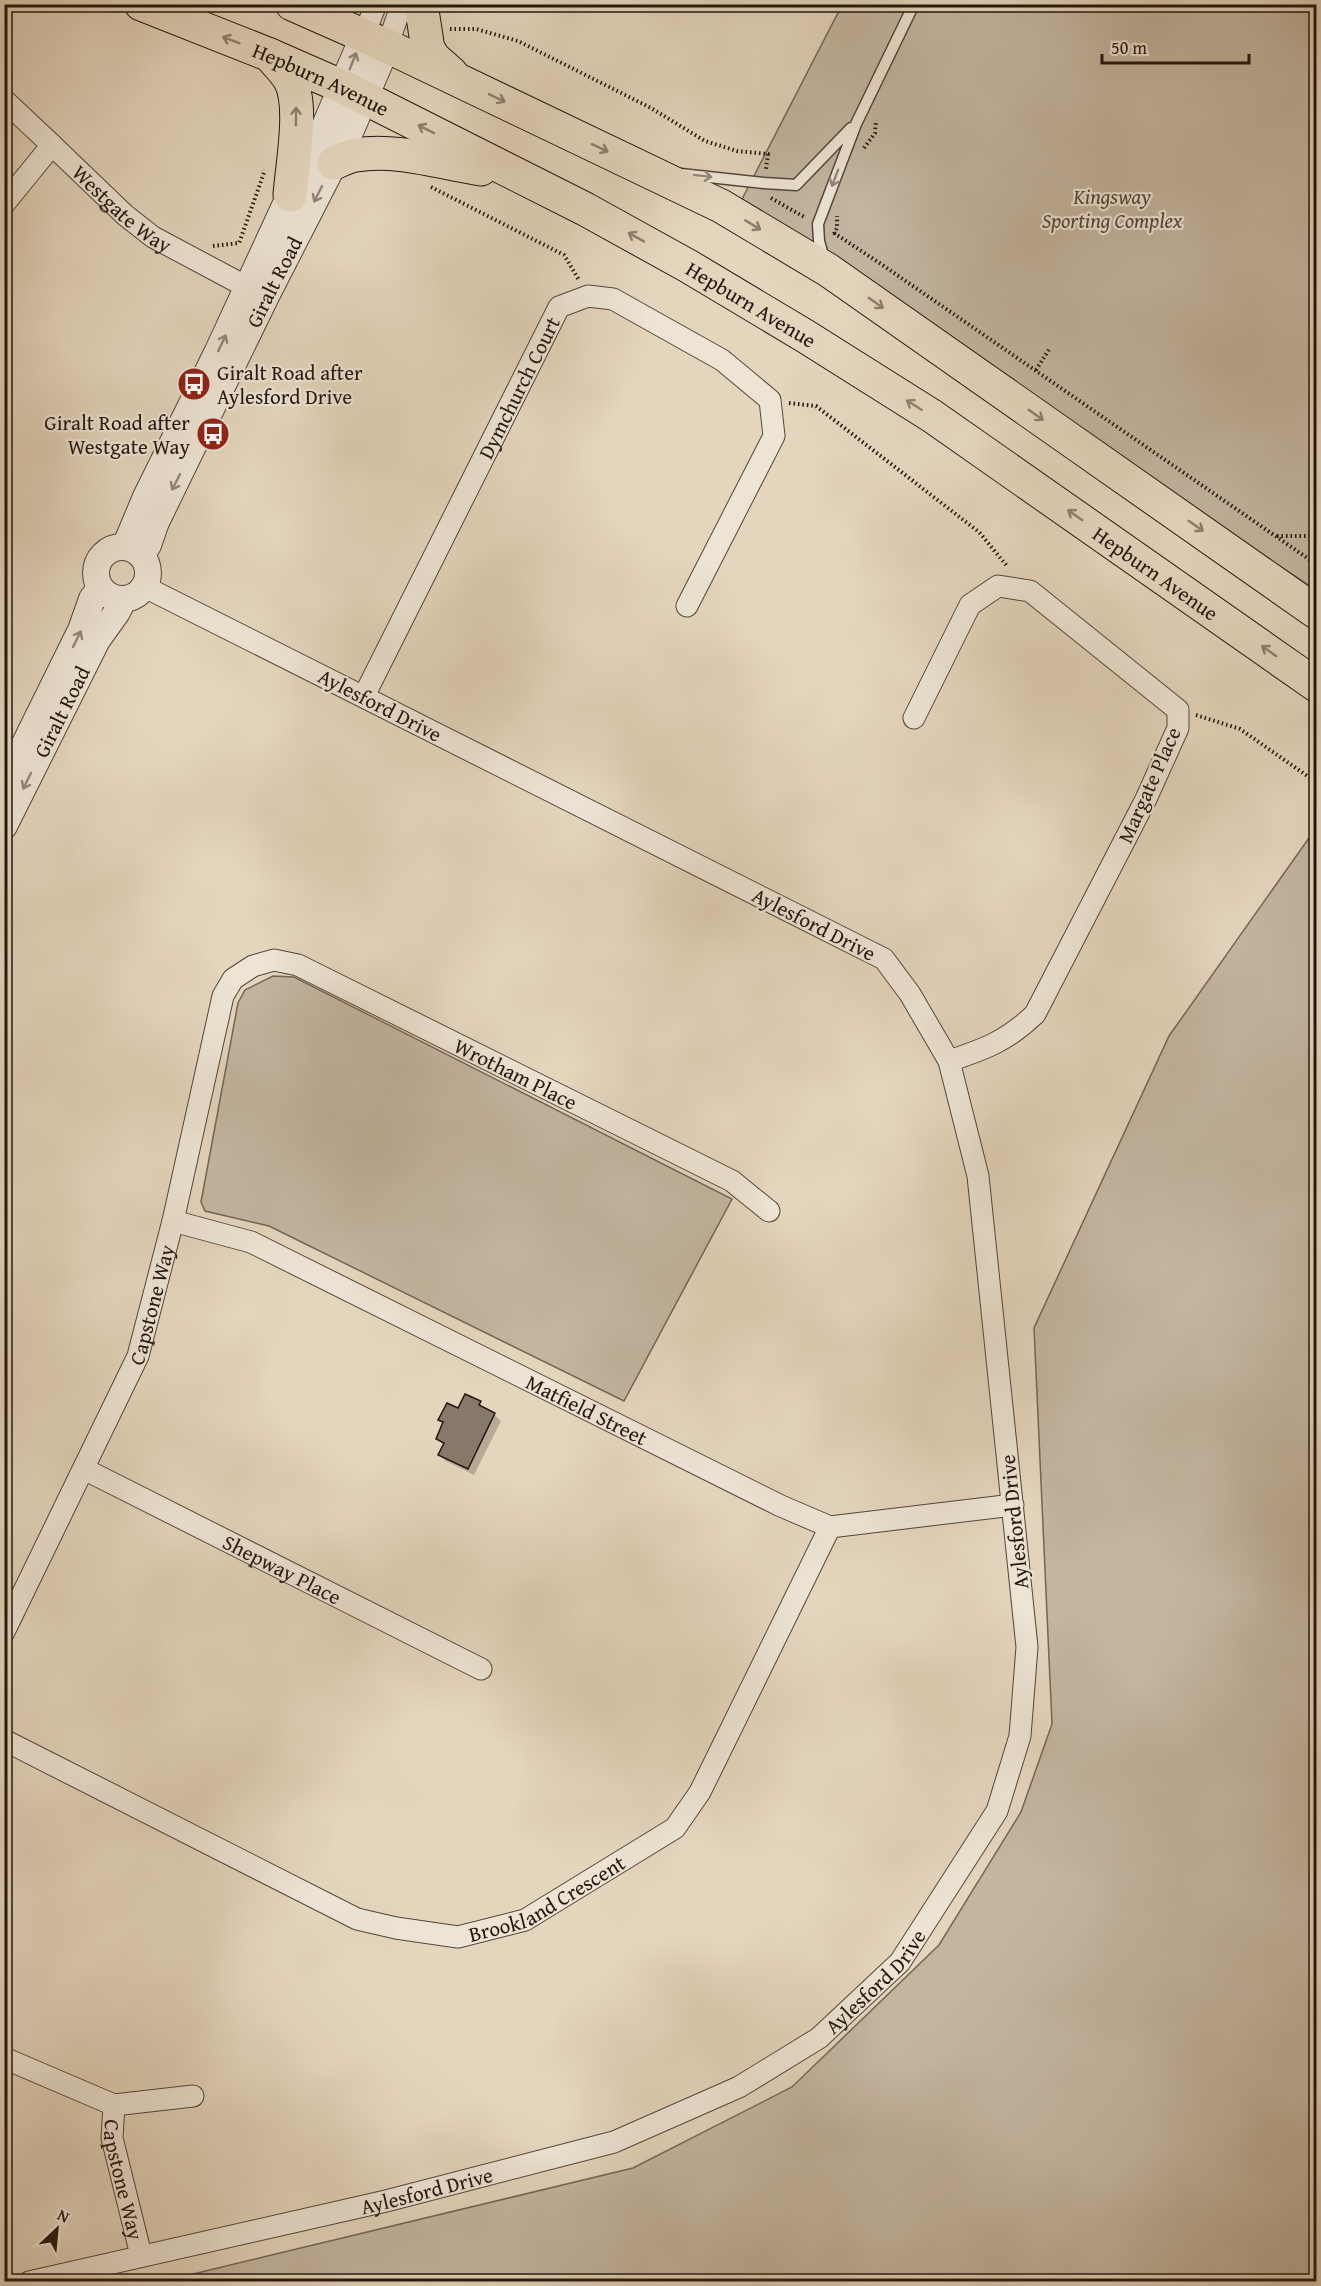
<svg xmlns="http://www.w3.org/2000/svg" width="1321" height="2286" viewBox="0 0 1321 2286" font-family="'Gentium Book Plus',serif">
<style>
.green{fill:#c3b5a0;stroke:#726658;stroke-width:1.5}
.shadow{fill:#0003}
.building{fill:#87796a;stroke:#221610;stroke-width:1.5}
.lines{fill:none;stroke-linecap:round;stroke-linejoin:round}
.service-casing{stroke:#52463b;stroke-width:13}
.minor-casing{stroke:#52463b;stroke-width:23}
.tertiary-casing{stroke:#52463b;stroke-width:28}
.primary-casing{stroke:#221610;stroke-width:35}
.path{stroke:#221610;stroke-width:4;stroke-dasharray:1.5 3;stroke-linecap:butt}
.service{stroke:#ede4d4;stroke-width:10}
.minor{stroke:#ede4d4;stroke-width:21}
.tertiary{stroke:#ede4d4;stroke-width:26}
.primary{stroke:#e4d5bd;stroke-width:33}
.oneway{stroke:#8d7f6f}
.oneway2{stroke:#92877c}
.labels{text-anchor:middle;dominant-baseline:central;stroke-width:4.5;stroke-linejoin:round;paint-order:stroke}
.street-label{font-size:21px;fill:#221610;stroke:#ede4d4}
.park-label{font-size:21px;font-style:italic;fill:#52463b;stroke:#ede4d4}
.poi-label{font-size:21px;fill:#221610;stroke:#ede4d4;text-anchor:start}
</style>
<rect width="100%" height="100%" fill="#e4d5bd"/>
<filter id="stains"><feTurbulence type="fractalNoise" baseFrequency=".00333" numOctaves="4"/><feColorMatrix values="0 0 0 0 .2 0 0 0 0 .09 0 0 0 0 .02 0 0 0 .5 -.17"/></filter>
<radialGradient id="worn" r=".72"><stop offset=".6" stop-color="#630" stop-opacity="0"/><stop offset="1" stop-color="#630" stop-opacity=".3"/></radialGradient>
<path class="green" d="M842,5H1316V590L739,205Z
M1316,828V2281H164L633,2168L792,2087L939,1945L1021,1812L1052,1724L1034,1328L1169,1036Z
M273,976L294,977L732,1199L624,1401L269,1226L205,1211L201,1202L238,1003L245,990Z"/>
<path class="shadow" d="M480,1403L485,1410L494,1414L501,1421L474,1475L446,1461L440,1455L444,1445L438,1439L444,1424L440,1420Z"/>
<path class="building" d="M465,1394L481,1401L479,1405L495,1413L468,1469L438,1455L444,1443L436,1439L443,1422L438,1420L447,1403L458,1408Z"/>
<g class="lines">
<g class="service-casing">
<path id="service" d="M681,174L764,183L796,185L851,128
M824,259L819,241L818,224L856,124L914,4"/>
</g>
<g class="minor-casing">
<g id="minor">
<path d="M364,35L376,4"/>
<path d="M387,46L402,4"/>
<path d="M4,100L52,145"/>
<path id="s1" d="M4,204L52,145L125,215L153,237L260,294"/>
<path id="s2" d="M364,696L559,307L588,296L613,299L722,360L770,400L774,436L687,606"/>
<path d="M914,718L970,605L998,586L1030,591L1178,710V728L1146,799L1035,1014C1007,1041 985,1049 949,1061"/>
<path id="s3" d="M173,1221L251,1242L781,1506L830,1527L1013,1505"/>
<path id="s4" d="M84,1469L481,1669"/>
<path id="s5" d="M4,1632L138,1356L173,1221L223,996L233,979L253,966L274,960L298,965L732,1181L769,1211"/>
<path id="s6" d="M4,1740L357,1919L396,1928L458,1937L525,1920L675,1828L700,1792L830,1527"/>
<path d="M4,2058L114,2105L193,2096"/>
<path id="s7" d="M114,2105L112,2138L141,2255"/>
<path id="s8" d="M29,2282L386,2201L614,2142L739,2087L819,2038L900,1962L997,1811L1020,1736L1027,1647L978,1176L949,1061L910,994L884,959L145,587"/>
</g>
</g>
<g class="tertiary-casing">
<g id="tertiary">
<circle cx="122" cy="573" r="26"/>
<path d="M125,547L146,497L218,351L290,195L324,128L364,35"/>
<path id="s9" d="M141,555L148,545L156,522L266,296L350,132L387,46"/>
<path d="M4,786L81,630L92,599L100,588"/>
<path id="s10" d="M4,826L97,640L117,612L123,600"/>
</g>
</g>
<g class="primary-casing">
<g id="primary">
<path id="s11" d="M141,4L270,55L343,87L585,209L688,266L805,336L932,416L1316,685"/>
<path d="M292,4L387,46L721,206L828,270L1316,612"/>
<path d="M421,4L428,49L434,58L451,73"/>
<path d="M270,55C276,63 285,71 290,80C304,105 292,166 290,195"/>
<path d="M334,163C341,160 349,156 356,155C395,148 442,163 481,169"/>
</g>
</g>
<path class="path" d="M450,29H476L518,41L651,108L705,141L737,151L768,154L766,169
M4,30L11,4
M864,148L875,133L876,120
M431,187L564,255L579,280
M771,198L806,218
M834,233L881,264L1316,564
M834,234L837,228V216
M213,246L239,243L265,170
M1036,370L1050,348
M789,403L816,406L979,532L1007,566
M1277,536H1316
M1196,715L1240,729L1316,782
M4,861L11,845"/>
<use href="#service" class="service"/>
<use href="#minor" class="minor"/>
<use href="#tertiary" class="tertiary"/>
<use href="#primary" class="primary"/>
</g>
<defs><path id="oneway-shaft" d="M-6 0H5M1.5-3L5.5 0L1.5 3" fill="none" stroke-width="1.6" stroke-linecap="round" stroke-linejoin="round" transform="scale(1.5)"/></defs>
<g class="oneway">
<use href="#oneway-shaft" transform="translate(231 40) rotate(-159)"/>
<use href="#oneway-shaft" transform="translate(497 98) rotate(26)"/>
<use href="#oneway-shaft" transform="translate(296 116) rotate(-89)"/>
<use href="#oneway-shaft" transform="translate(426 129) rotate(-153)"/>
<use href="#oneway-shaft" transform="translate(600 148) rotate(25)"/>
<use href="#oneway-shaft" transform="translate(753 225) rotate(31)"/>
<use href="#oneway-shaft" transform="translate(636 237) rotate(-151)"/>
<use href="#oneway-shaft" transform="translate(876 303) rotate(35)"/>
<use href="#oneway-shaft" transform="translate(914 405) rotate(-148)"/>
<use href="#oneway-shaft" transform="translate(1036 415) rotate(35)"/>
<use href="#oneway-shaft" transform="translate(1075 515) rotate(-145)"/>
<use href="#oneway-shaft" transform="translate(1196 526) rotate(35)"/>
<use href="#oneway-shaft" transform="translate(1269 651) rotate(-145)"/>
</g>
<g class="oneway2">
<use href="#oneway-shaft" transform="translate(353 61) rotate(-68)"/>
<use href="#oneway-shaft" transform="translate(703 176) rotate(7)"/>
<use href="#oneway-shaft" transform="translate(835 178) rotate(111)"/>
<use href="#oneway-shaft" transform="translate(318 194) rotate(117)"/>
<use href="#oneway-shaft" transform="translate(222 343) rotate(-65)"/>
<use href="#oneway-shaft" transform="translate(176 482) rotate(117)"/>
<use href="#oneway-shaft" transform="translate(77 639) rotate(-64)"/>
<use href="#oneway-shaft" transform="translate(27 781) rotate(116)"/>
</g>
<defs>
<g id="bus-disc" transform="scale(1.725)"><circle r="9.5" fill="#8f2418" stroke="#ede4d4"/><path d="M-5-6H5V4H4V6H2V4H-2V6H-4V4H-5ZM-3.5-4V0h7V-4ZM-3.5 1.2v1.5H-2V1.2ZM2 1.2v1.5H3.5V1.2Z" fill="#fff"/></g>
</defs>
<g fill-rule="evenodd">
<use href="#bus-disc" x="194" y="384"/>
<use href="#bus-disc" x="213" y="434"/>
</g>
<g class="labels">
<g class="street-label">
<text stroke="none"><textPath href="#s11" startOffset="195">Hepburn Avenue</textPath></text>
<text stroke="none"><textPath href="#s1" startOffset="171">Westgate Way</textPath></text>
<text stroke="none"><textPath href="#s9" startOffset="304">Giralt Road</textPath></text>
<text stroke="none"><textPath href="#s11" startOffset="681">Hepburn Avenue</textPath></text>
<text stroke="none"><textPath href="#s2" startOffset="345">Dymchurch Court</textPath></text>
<text stroke="none"><textPath href="#s11" startOffset="1167">Hepburn Avenue</textPath></text>
<text transform="translate(380 705) rotate(27)">Aylesford Drive</text>
<text stroke="none"><textPath href="#s10" startOffset="128">Giralt Road</textPath></text>
<text transform="translate(1149 785) rotate(-66)">Margate Place</text>
<text transform="translate(814 924) rotate(27)">Aylesford Drive</text>
<text stroke="none"><textPath href="#s5" startOffset="1010">Wrotham Place</textPath></text>
<text stroke="none"><textPath href="#s5" startOffset="360">Capstone Way</textPath></text>
<text stroke="none"><textPath href="#s3" startOffset="456">Matfield Street</textPath></text>
<text transform="translate(1014 1522) rotate(-96)">Aylesford Drive</text>
<text stroke="none"><textPath href="#s4" startOffset="222">Shepway Place</textPath></text>
<text stroke="none"><textPath href="#s6" startOffset="596">Brookland Crescent</textPath></text>
<text stroke="none"><textPath href="#s8" startOffset="912">Aylesford Drive</textPath></text>
<text stroke="none"><textPath href="#s7" startOffset="76">Capstone Way</textPath></text>
<text stroke="none"><textPath href="#s8" startOffset="408">Aylesford Drive</textPath></text>
</g>
<g class="park-label">
<text x="1112" y="196">Kingsway<tspan x="1112" dy="24">Sporting Complex</tspan></text>
</g>
<g class="poi-label">
<text x="217" y="372">Giralt Road after<tspan x="217" dy="24">Aylesford Drive</tspan></text>
<text x="190" y="422" text-anchor="end">Giralt Road after<tspan x="190" dy="24">Westgate Way</tspan></text>
</g>
</g>
<rect width="1321" height="2286" fill="none" stroke="#e4d5bd" stroke-width="24"/>
<rect x="6" y="6" width="1309" height="2274" fill="none" stroke="#221610" stroke-width="3"/>
<rect x="12" y="12" width="1297" height="2262" fill="none" stroke="#221610" stroke-width="1.5"/>
<g transform="translate(57 2229) rotate(26)" stroke="#ede4d4" stroke-width="4.5" paint-order="stroke">
<path d="M0-4.5L10 22L0 15L-10 22Z" fill="#221610"/>
<text y="-9" font-size="16" font-weight="bold" text-anchor="middle" fill="#221610">N</text>
</g>
<path d="M1102 54v9h147v-9" fill="none" stroke="#221610" stroke-width="3"/>
<text x="1111" y="54" font-size="18" fill="#221610" stroke="#ede4d4" stroke-width="4.5" paint-order="stroke">50 m</text>
<rect width="100%" height="100%" filter="url(#stains)"/>
<rect width="100%" height="100%" fill="url(#worn)"/>
</svg>
